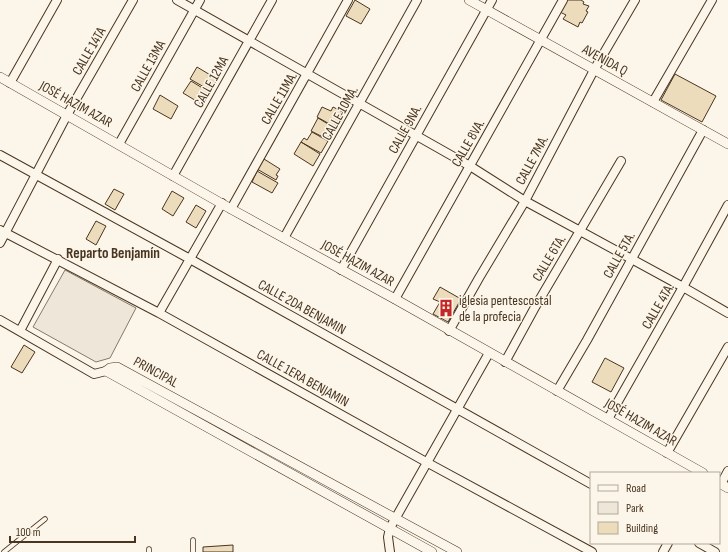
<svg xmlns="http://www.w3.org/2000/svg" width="728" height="552" viewBox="0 0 728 552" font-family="'Sofia Sans Condensed',sans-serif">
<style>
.green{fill:#ede6d9;stroke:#887966}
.building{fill:#ecdcbc;stroke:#4a3520}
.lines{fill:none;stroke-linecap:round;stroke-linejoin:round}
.service-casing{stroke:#4a3520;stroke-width:5.5}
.minor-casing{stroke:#4a3520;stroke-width:10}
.tertiary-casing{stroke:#4a3520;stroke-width:10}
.service{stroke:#fbf6e9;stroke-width:4}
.minor{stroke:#fbf6e9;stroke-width:8}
.tertiary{stroke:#fbf6e9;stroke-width:9}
.labels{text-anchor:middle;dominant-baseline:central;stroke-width:3;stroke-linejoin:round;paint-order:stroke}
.street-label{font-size:14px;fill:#4a3520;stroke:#fbf6e9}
.poi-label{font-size:14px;fill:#4a3520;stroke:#fbf6e9;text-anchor:start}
.neighbourhood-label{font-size:15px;font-weight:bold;fill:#4a3520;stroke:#fbf6e9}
</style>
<rect width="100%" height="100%" fill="#fbf6e9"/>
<path class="green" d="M65,270L136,308L110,358L96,362L33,327Z"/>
<path class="building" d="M355,0L370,9L361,24L346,16Z
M566,0H581L584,2L583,4L589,6L586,11L588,12L582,23L580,22L578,27L563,19L566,15L560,12Z
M197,67L217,79L211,91L190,79Z
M675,74L716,96L702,122L661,100Z
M191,81L209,92L203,105L183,93Z
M160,95L178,106L171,119L153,109Z
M322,107L331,111L333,107L343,112L335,127L317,117Z
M318,118L333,127L327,139L311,131Z
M312,132L328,141L321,153L301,142L304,138L307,140Z
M301,142L320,154L313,166L294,154Z
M264,159L280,169L276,175L278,176L276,180L257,169Z
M257,171L278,183L272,193L252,182Z
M114,189L124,194L115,210L105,204Z
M172,191L184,198L173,216L162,209Z
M196,205L206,211L196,228L186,222Z
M96,221L106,226L96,245L86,239Z
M440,287L461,299L448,322L433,314L440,302L433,299Z
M24,345L35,352L22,373L11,367Z
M605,358L624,368L611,392L592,382Z
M233,545V552H203V547Z"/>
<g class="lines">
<g class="service-casing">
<path id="service" d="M193,540V552
M149,549V552
M4,552L45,519"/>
</g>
<g class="minor-casing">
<path id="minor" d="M177,0L470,166L525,201L683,287L728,313
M10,83L57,0
M653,102L712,0
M119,144L200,0
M0,155L190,259L591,484
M173,176L272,0
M231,209L348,0
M0,230L159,313L428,463L592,552
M284,238L417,0
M0,243L67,115L133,0
M341,270L492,0
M395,299L563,0
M159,313L222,203
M0,320L94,374L106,371
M20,331L58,259
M449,331L479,278L525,201L594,70L635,0
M505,362L534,309L621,161
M557,391L587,340L703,130
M608,419L683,287L728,205
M667,453L728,347
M721,484L728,471
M699,543L715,552
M390,552L388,537L390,528L489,353
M663,552L668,543"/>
</g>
<g class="tertiary-casing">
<path id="tertiary" d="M469,0L728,144
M0,77L231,209L395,299L703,473
M719,483L728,488
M432,552L106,371L110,368L117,367L457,552"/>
</g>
<use href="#service" class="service"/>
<use href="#minor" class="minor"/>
<use href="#tertiary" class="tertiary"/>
</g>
<defs>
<g id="building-bare" transform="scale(1.38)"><path d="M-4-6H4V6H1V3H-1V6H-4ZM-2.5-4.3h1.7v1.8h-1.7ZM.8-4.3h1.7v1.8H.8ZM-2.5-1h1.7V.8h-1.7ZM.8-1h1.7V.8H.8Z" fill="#c62828" stroke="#fbf6e9" stroke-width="2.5" paint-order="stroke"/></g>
</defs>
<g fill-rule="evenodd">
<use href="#building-bare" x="446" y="308"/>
</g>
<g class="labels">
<g class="street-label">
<text transform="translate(89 51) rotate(-60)">CALLE 14TA</text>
<text transform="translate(605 60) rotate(29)">AVENIDA Q</text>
<text transform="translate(148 66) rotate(-61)">CALLE 13MA</text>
<text transform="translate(211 82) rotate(-61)">CALLE 12MA</text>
<text transform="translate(279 98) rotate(-60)">CALLE 11MA.</text>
<text transform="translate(76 104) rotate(29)">JOSÉ HAZIM AZAR</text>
<text transform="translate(340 113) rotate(-61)">CALLE 10MA.</text>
<text transform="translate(405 129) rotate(-61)">CALLE 9NA.</text>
<text transform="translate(468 143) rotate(-60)">CALLE 8VA.</text>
<text transform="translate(532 160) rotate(-62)">CALLE 7MA.</text>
<text transform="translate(619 255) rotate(-61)">CALLE 5TA.</text>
<text transform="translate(549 258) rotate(-59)">CALLE 6TA.</text>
<text transform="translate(358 263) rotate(29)">JOSÉ HAZIM AZAR</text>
<text transform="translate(658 306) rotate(-60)">CALLE 4TA.</text>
<text transform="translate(302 307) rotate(29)">CALLE 2DA BENJAMIN</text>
<text transform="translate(156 372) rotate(29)">PRINCIPAL</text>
<text transform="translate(303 378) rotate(29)">CALLE 1ERA BENJAMIN</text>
<text transform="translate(641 422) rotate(30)">JOSÉ HAZIM AZAR</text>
</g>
<g class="poi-label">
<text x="459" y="300">iglesia pentescostal<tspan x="459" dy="16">de la profecia</tspan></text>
</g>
<g class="neighbourhood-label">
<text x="113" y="253">Reparto Benjamín</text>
</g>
</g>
<rect x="590" y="472" width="130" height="72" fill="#fbf6e9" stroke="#b4a999"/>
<rect x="598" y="485" width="20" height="6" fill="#fbf6e9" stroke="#b4a999"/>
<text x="626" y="492" font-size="12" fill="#4a3520">Road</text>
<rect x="598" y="502" width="20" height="12" fill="#ede6d9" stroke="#b4a999"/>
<text x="626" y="512" font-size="12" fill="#4a3520">Park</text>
<rect x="598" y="522" width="20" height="12" fill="#ecdcbc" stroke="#b4a999"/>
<text x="626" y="532" font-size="12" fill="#4a3520">Building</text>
<path d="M10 536v6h125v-6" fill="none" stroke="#4a3520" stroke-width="2"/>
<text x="16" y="536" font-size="12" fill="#4a3520" stroke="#fbf6e9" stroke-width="3" paint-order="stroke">100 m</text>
</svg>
